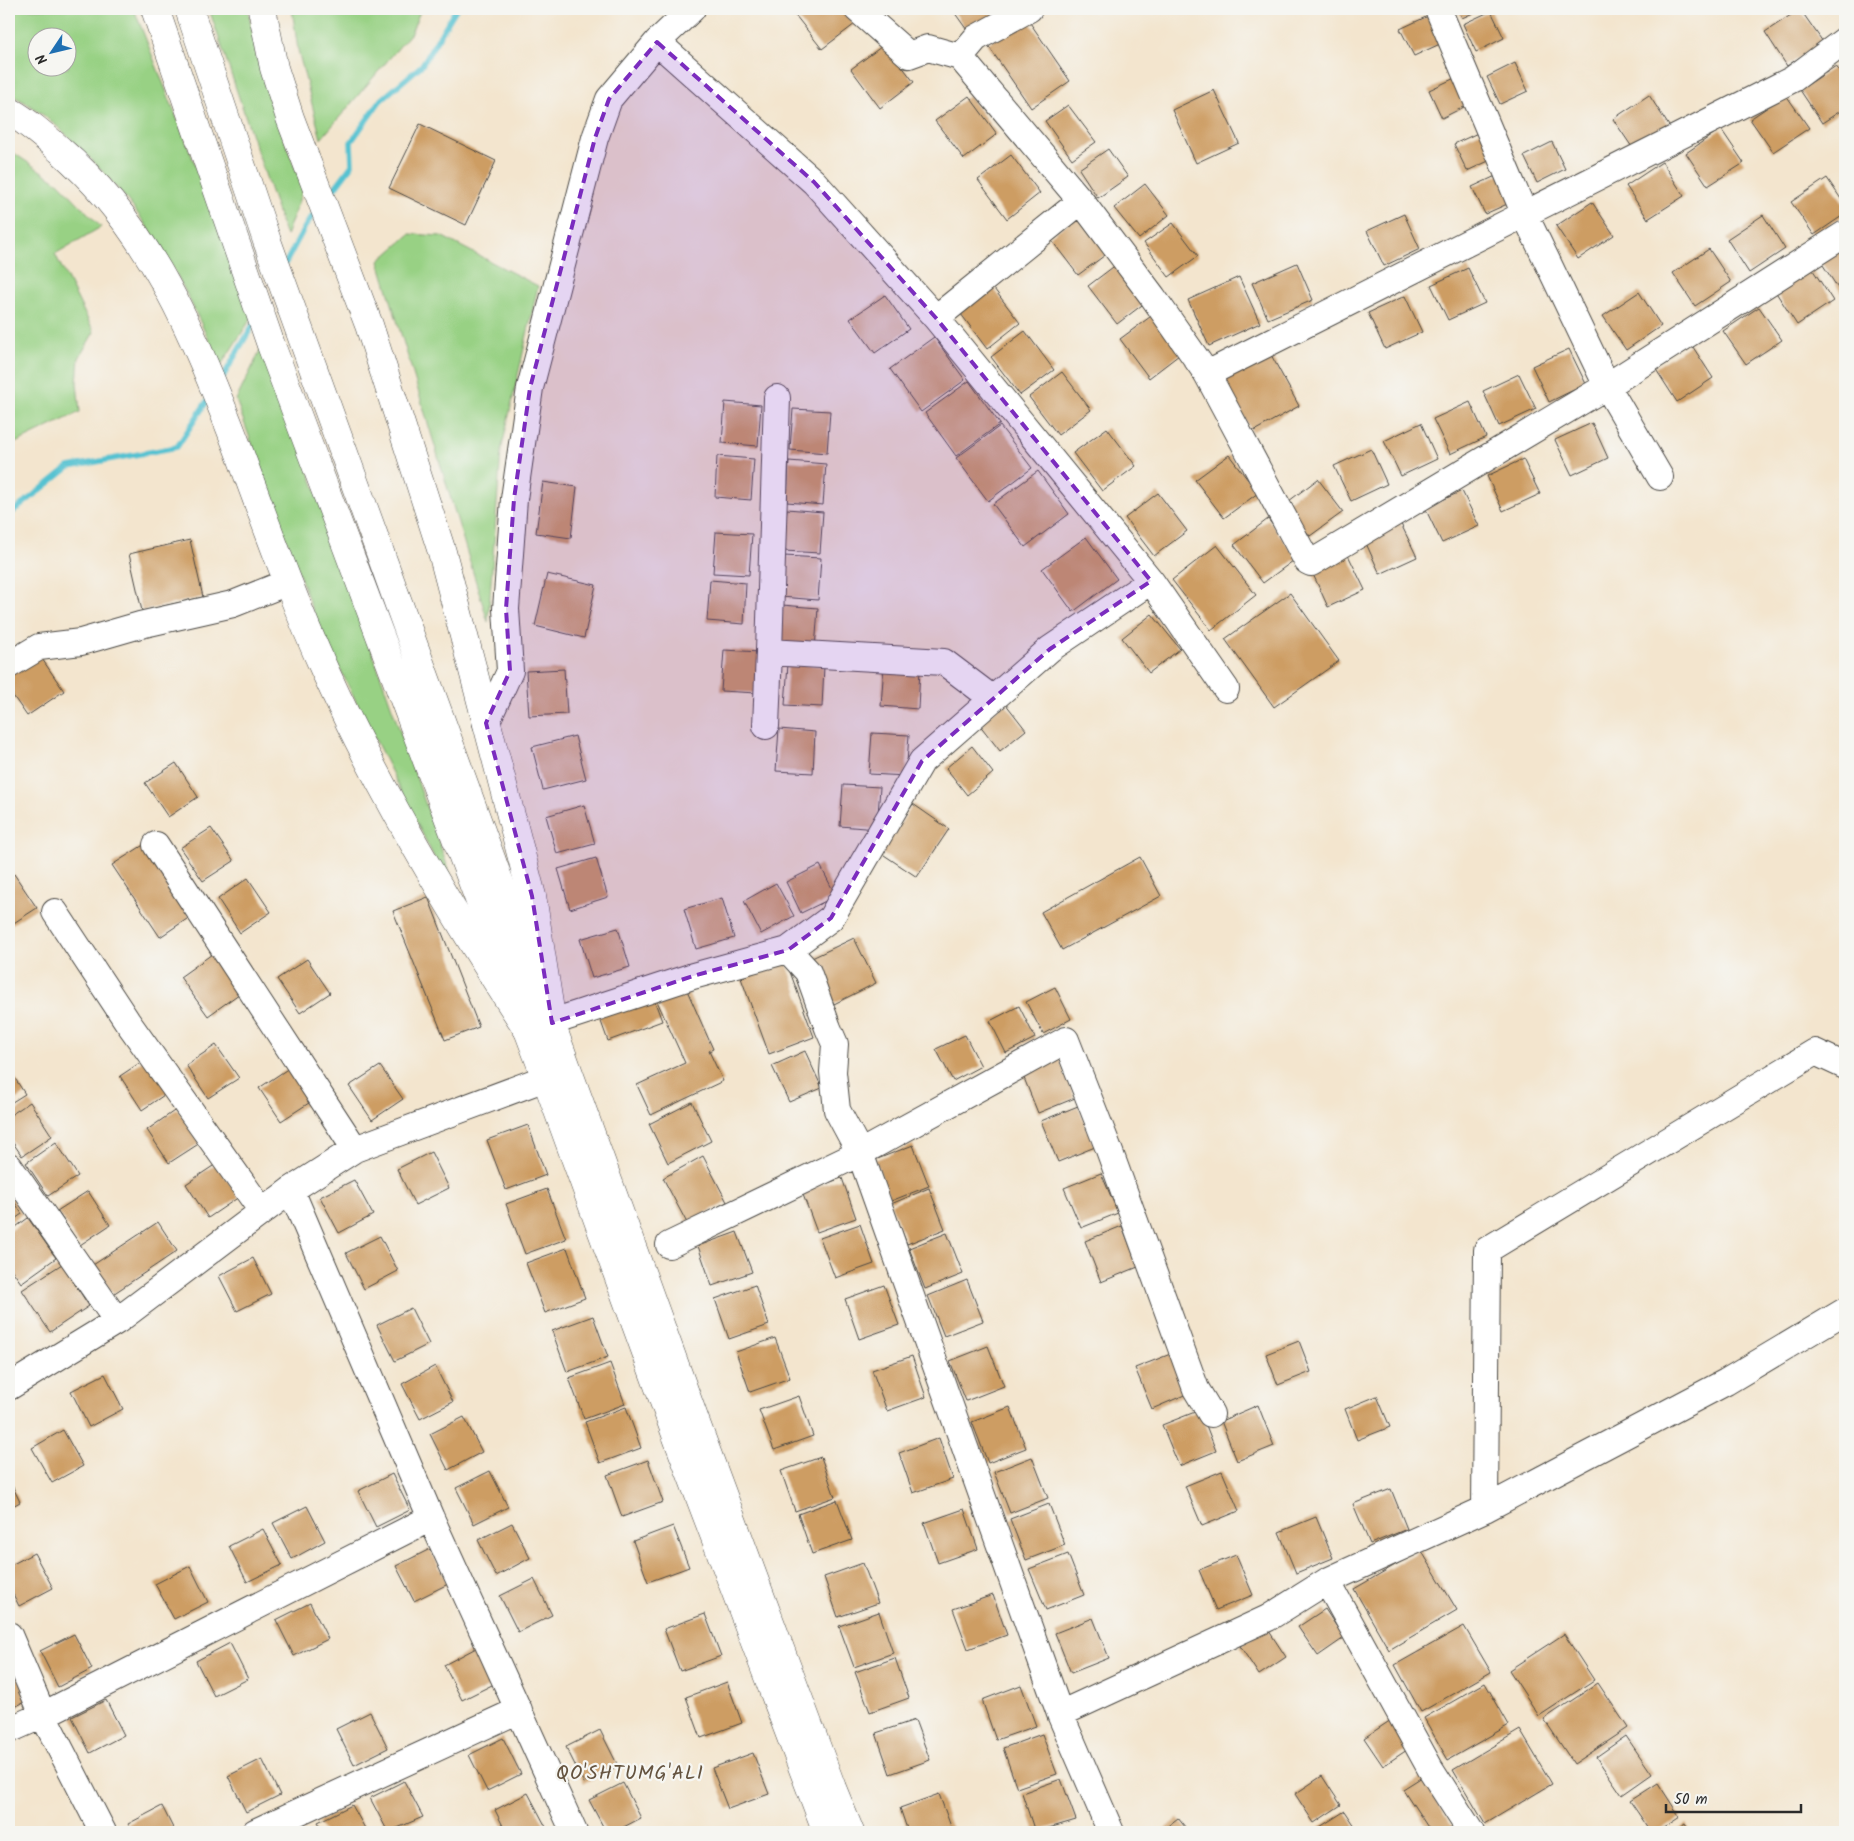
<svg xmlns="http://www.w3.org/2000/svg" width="1854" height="1841" viewBox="0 0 1854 1841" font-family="Kalam,sans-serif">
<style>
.green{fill:#98d184;stroke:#627e58;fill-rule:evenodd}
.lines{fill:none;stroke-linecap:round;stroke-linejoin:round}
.stream{stroke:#57c2d1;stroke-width:5.5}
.building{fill:#cd9d63}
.minor-casing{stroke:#494743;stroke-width:28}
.major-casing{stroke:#494743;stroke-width:29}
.highway-casing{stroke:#494743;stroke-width:29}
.minor{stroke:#fff;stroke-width:26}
.major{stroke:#fff;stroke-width:28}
.highway{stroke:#fff;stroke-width:28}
.marked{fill:#7b2cbf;fill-opacity:0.2;stroke:#7b2cbf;stroke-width:4;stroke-dasharray:10 6;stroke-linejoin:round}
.labels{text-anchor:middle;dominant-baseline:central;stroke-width:4.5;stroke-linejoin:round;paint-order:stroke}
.quarter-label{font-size:20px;letter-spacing:1px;fill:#64533f;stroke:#f6f6f2}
</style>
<rect width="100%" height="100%" fill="#f6f6f2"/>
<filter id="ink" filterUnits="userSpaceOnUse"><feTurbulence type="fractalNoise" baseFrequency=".02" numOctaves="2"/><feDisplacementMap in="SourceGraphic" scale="10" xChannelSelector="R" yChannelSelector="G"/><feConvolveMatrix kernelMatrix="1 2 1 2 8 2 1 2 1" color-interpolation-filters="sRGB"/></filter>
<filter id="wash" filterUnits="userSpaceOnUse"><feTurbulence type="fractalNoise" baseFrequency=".0096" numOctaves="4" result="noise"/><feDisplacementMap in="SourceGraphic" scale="20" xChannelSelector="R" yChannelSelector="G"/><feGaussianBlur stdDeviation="1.12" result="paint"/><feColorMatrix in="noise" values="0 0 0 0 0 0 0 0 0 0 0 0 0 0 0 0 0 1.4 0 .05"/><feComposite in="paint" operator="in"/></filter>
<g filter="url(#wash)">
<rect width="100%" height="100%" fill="#f3e5ce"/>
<path class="green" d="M9,9H134L254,314L221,365C200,323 182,279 156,240C135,207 109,177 81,149C60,128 36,106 9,94ZM38,38H68V68H38Z
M209,9H248L257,57L269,98L303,189L286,236Z
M292,9H421L411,33L321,139L298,50Z
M9,150L59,183L101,227L55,254L94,332L79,358L77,383L80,412L9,446Z
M410,234L441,236L538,286L501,451L488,622L379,261Z
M264,343L468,925L317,623L236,400Z"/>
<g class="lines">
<path class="stream" d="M328,197L352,165L351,142L380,101L422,65L456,9
M285,264L306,225L317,210
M220,382L254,323
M9,515L69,467L177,447L209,398"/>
</g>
<g id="blocks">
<path class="building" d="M795,9H843L855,24L822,49L792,11Z
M952,9H1003L969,33Z
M1458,9H1482L1462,18Z
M1800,9L1823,42L1787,66L1765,32Z
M1491,11L1504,38L1476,52L1463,24Z
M1428,16L1442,43L1414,56L1400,29Z
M1026,17L1070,81L1031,108L987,44Z
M885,44L914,82L880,108L851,69Z
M1515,63L1528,91L1500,104L1487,77Z
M1836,66L1845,80V108L1822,123L1800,90Z
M1457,77L1470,104L1442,118L1429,90Z
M1214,90L1239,143L1196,163L1172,110Z
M1649,95L1671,129L1636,153L1613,119Z
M1786,95L1809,128L1773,152L1750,119Z
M969,96L997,134L964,159L935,121Z
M1068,105L1096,142L1072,159L1045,121Z
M420,124L496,161L466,225L389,188Z
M1721,129L1744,163L1708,186L1686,153Z
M1482,131L1495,158L1467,171L1454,144Z
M1552,142L1565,169L1537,183L1524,156Z
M1108,149L1128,177L1098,198L1079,169Z
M1011,155L1040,193L1007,219L978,180Z
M1662,162L1684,196L1648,219L1626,186Z
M1500,174L1514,201L1485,214L1472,187Z
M1827,178L1845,205V214L1814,235L1791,202Z
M1145,184L1169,215L1139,239L1114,208Z
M1592,202L1614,235L1578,259L1556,226Z
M1083,212L1112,250L1078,275L1049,237Z
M1404,214L1420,249L1384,266L1367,231Z
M1763,215L1785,249L1749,273L1727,239Z
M1173,223L1198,256L1169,277L1144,243Z
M1845,246V294L1843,296L1821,262Z
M1709,249L1731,282L1695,306L1673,273Z
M1121,261L1150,299L1117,324L1088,286Z
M1297,263L1313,300L1268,319L1252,283Z
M1811,267L1833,301L1797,325L1775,291Z
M1468,268L1485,303L1448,320L1431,285Z
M1239,277L1260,323L1209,346L1188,300Z
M991,285L1020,323L987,349L958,310Z
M1639,292L1661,326L1626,350L1603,316Z
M885,295L909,329L875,353L850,319Z
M1405,296L1422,332L1385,349L1368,313Z
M1759,307L1782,340L1746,364L1723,331Z
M1154,314L1183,352L1149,378L1120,339Z
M1025,331L1054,370L1020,395L991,357Z
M934,337L965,380L921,412L890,369Z
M1691,344L1713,378L1677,402L1655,368Z
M1569,349L1586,384L1549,402L1532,366Z
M1270,353L1299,406L1252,432L1223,379Z
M1062,372L1091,410L1058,435L1029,397Z
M1519,374L1536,409L1499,426L1483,391Z
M969,381L1000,424L956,456L925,413Z
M725,402L761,405L758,446L722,443Z
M1470,402L1486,437L1450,454L1433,419Z
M793,409L830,411L827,453L790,450Z
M1421,423L1437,459L1401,476L1384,441Z
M1592,423L1608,458L1572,475L1555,440Z
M1000,426L1032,468L988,501L956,458Z
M1107,428L1136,466L1102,491L1073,453Z
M1371,449L1387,484L1351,501L1334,466Z
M1229,455L1258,493L1224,518L1195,480Z
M717,456L754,459L751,500L715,497Z
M1523,459L1540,494L1503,511L1487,476Z
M789,461L826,464L823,505L787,502Z
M1038,471L1069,514L1025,547L993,504Z
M1318,479L1343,512L1310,536L1285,504Z
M543,482L577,487L571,538L536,533Z
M1462,491L1479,526L1442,543L1425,508Z
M1158,493L1187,531L1154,556L1125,518Z
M787,509L823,512L820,553L784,551Z
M1268,519L1297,558L1263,583L1234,545Z
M1400,522L1417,557L1380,574L1364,539Z
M716,532L752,534L749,575L713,573Z
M1086,537L1117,579L1073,612L1042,569Z
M190,540L203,597L142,611L129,554Z
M1217,545L1256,595L1211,630L1172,580Z
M1348,555L1365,590L1328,607L1312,572Z
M784,556L821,558L818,600L781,597Z
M547,574L596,585L584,638L535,626Z
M710,580L746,583L744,624L707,621Z
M1290,593L1339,661L1274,707L1225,639Z
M782,605L818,608L815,649L779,646Z
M1152,614L1180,649L1149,673L1122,638Z
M724,650L760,652L757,693L721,691Z
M38,653L64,691L27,716L9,690V672Z
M788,664L824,666L822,707L785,705Z
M884,665L920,668L918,709L881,706Z
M564,669L567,714L529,716L526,671Z
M1005,703L1026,730L1000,751L979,724Z
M779,729L815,732L813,773L776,771Z
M872,733L909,735L906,776L869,774Z
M575,736L586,779L543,790L532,747Z
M972,746L993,773L967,795L946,768Z
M176,763L198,797L168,817L145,783Z
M843,785L880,787L877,829L840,826Z
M913,804L949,829L917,877L881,853Z
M584,805L595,844L557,854L546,816Z
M211,828L234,861L203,881L180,848Z
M145,844L190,917L160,937L112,865Z
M1140,857L1161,896L1062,950L1041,912Z
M596,858L608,897L570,909L558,869Z
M820,865L836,896L801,913L786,882Z
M14,874L37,908L9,926V878Z
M248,878L271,912L240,933L218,899Z
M776,883L794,916L761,934L744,901Z
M428,897L479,1027L445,1040L393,911Z
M722,898L734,938L696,949L684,909Z
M618,928L630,967L592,978L580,939Z
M854,938L876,983L834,1004L812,958Z
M215,952L243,991L208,1016L180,977Z
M307,959L330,993L300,1013L277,979Z
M786,961L814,1037L769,1054L741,978Z
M1055,987L1071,1019L1043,1034L1026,1002Z
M686,988L713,1049L709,1051L723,1081L651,1115L637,1085L685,1063L657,1001Z
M653,997L662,1021L608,1041L599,1016Z
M1019,1006L1035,1038L1006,1053L990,1021Z
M965,1035L981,1066L953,1081L936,1049Z
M216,1045L239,1078L208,1098L186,1065Z
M805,1051L822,1088L789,1102L772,1066Z
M150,1056L173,1089L142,1110L120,1076Z
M1059,1058L1075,1098L1038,1113L1022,1073Z
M380,1066L403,1099L372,1120L349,1086Z
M289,1068L312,1101L281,1121L259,1088Z
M9,1069L25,1094L9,1104Z
M30,1102L52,1136L22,1156L9,1137V1116Z
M692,1102L711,1141L668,1163L649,1124Z
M1078,1106L1095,1147L1058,1162L1041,1121Z
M177,1109L200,1143L169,1163L147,1130Z
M528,1125L546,1175L506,1190L487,1140Z
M56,1142L78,1176L48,1196L26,1163Z
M913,1145L929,1186L891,1201L875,1160Z
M431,1152L449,1188L415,1205L397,1169Z
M703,1156L727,1202L687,1223L663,1178Z
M216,1164L239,1197L208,1218L186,1184Z
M1101,1173L1118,1213L1081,1228L1064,1188Z
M842,1178L856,1218L817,1232L802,1192Z
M354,1180L373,1215L339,1233L320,1197Z
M929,1188L945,1229L907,1244L891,1204Z
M547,1189L566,1239L525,1254L506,1204Z
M88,1191L110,1225L80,1245L57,1211Z
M9,1193L22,1214L9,1223Z
M28,1218L56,1258L21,1283L9,1266V1232Z
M158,1222L177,1251L113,1294L93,1265Z
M860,1224L874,1264L835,1278L820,1238Z
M1122,1226L1138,1267L1101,1282L1085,1241Z
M737,1232L752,1272L712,1286L698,1246Z
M947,1233L963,1274L925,1289L909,1248Z
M380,1236L398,1271L364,1289L346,1253Z
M567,1248L585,1298L545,1313L526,1263Z
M253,1258L271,1294L237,1311L219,1276Z
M62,1264L89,1306L50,1332L22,1290Z
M967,1280L983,1321L944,1336L928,1296Z
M755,1285L769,1325L729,1339L715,1299Z
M884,1285L899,1325L859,1339L845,1299Z
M411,1308L429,1344L395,1361L377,1325Z
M593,1316L608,1357L567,1372L552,1331Z
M775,1338L790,1378L750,1392L736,1352Z
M1299,1341L1311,1372L1278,1385L1266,1354Z
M988,1346L1004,1386L966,1401L950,1361Z
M1173,1353L1189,1393L1152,1409L1135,1368Z
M912,1356L926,1397L887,1411L872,1370Z
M610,1363L625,1404L584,1419L569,1378Z
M435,1366L453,1402L420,1419L402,1384Z
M105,1374L123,1409L89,1427L71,1391Z
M799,1396L813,1436L774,1450L759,1410Z
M1377,1396L1390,1427L1357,1440L1345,1409Z
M1258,1405L1274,1446L1237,1461L1221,1421Z
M626,1407L641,1448L600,1463L585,1422Z
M1010,1407L1026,1448L988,1463L972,1422Z
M1200,1410L1216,1451L1179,1466L1162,1425Z
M464,1417L482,1452L448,1470L430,1434Z
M63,1430L83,1466L52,1483L32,1448Z
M939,1438L953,1479L913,1493L899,1453Z
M821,1457L835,1497L795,1511L781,1471Z
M1032,1457L1048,1498L1010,1513L994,1472Z
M648,1460L663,1502L622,1517L607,1475Z
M490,1471L508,1507L474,1524L456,1488Z
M1222,1471L1239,1511L1202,1526L1185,1486Z
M392,1474L410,1510L376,1527L358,1491Z
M9,1479L20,1502L9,1508Z
M1391,1489L1407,1529L1370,1544L1353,1504Z
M837,1500L852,1540L812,1554L798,1514Z
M1049,1504L1065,1545L1026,1560L1010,1519Z
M307,1506L325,1541L292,1559L273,1523Z
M964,1509L978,1549L938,1563L924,1523Z
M1316,1517L1333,1558L1296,1573L1279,1532Z
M512,1523L530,1558L496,1576L478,1540Z
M673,1526L689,1567L648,1582L633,1541Z
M263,1529L282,1565L247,1582L229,1546Z
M430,1549L448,1584L414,1601L396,1566Z
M1421,1550L1457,1610L1389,1650L1354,1589Z
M34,1553L53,1588L19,1606L9,1586V1566Z
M1068,1554L1084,1595L1046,1610L1029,1569Z
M1236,1555L1253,1595L1216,1610L1199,1570Z
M863,1563L878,1603L838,1617L824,1577Z
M190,1566L208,1602L174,1619L155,1584Z
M534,1579L552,1615L518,1632L500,1596Z
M993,1595L1007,1635L968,1649L953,1609Z
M310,1603L328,1639L294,1656L276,1620Z
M1325,1609L1344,1638L1318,1656L1298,1627Z
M879,1612L893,1653L854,1667L839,1626Z
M705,1614L721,1656L680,1671L664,1629Z
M1093,1618L1109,1658L1071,1673L1055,1633Z
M1464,1626L1491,1672L1421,1712L1395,1665Z
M1267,1628L1286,1657L1259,1675L1240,1646Z
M74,1634L92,1669L58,1687L40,1651Z
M1564,1634L1594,1680L1539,1716L1509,1670Z
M230,1643L248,1679L214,1696L196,1661Z
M478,1647L496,1683L462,1700L444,1665Z
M895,1658L909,1698L870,1712L855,1672Z
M14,1670L30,1699L9,1710V1673Z
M727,1682L742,1723L701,1738L686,1697Z
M1485,1683L1509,1725L1448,1760L1424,1718Z
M1598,1683L1628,1728L1574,1764L1544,1719Z
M1021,1685L1036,1726L996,1740L982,1700Z
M106,1700L124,1735L90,1753L72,1717Z
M370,1712L388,1748L354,1765L336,1729Z
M915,1720L930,1760L890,1774L876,1733Z
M1391,1720L1410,1748L1383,1766L1364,1738Z
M600,1730L618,1766L584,1783L566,1747Z
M1520,1730L1552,1784L1485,1824L1453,1770Z
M1042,1734L1057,1774L1017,1788L1003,1748Z
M1626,1736L1652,1774L1622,1795L1596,1757Z
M503,1738L521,1774L487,1791L469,1755Z
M753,1753L769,1794L728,1809L712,1768Z
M262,1759L280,1795L246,1812L228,1776Z
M1322,1776L1341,1805L1314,1823L1295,1794Z
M1422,1777L1453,1827L1445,1832H1431L1403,1789Z
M1061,1779L1076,1820L1035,1832L1022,1793Z
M404,1781L423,1817L388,1832L370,1798Z
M623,1783L641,1818L614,1832H606L589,1800Z
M1658,1783L1680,1817L1657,1832H1651L1630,1801Z
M528,1793L547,1829L539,1832H506L495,1810Z
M939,1794L953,1832H908L900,1808Z
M352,1805L367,1832H324L318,1822Z
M162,1806L175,1832H132L128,1824Z
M1345,1811L1359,1832H1312Z
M1178,1818L1189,1832H1160Z
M1685,1824L1690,1832H1673Z"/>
</g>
</g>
<g filter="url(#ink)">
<use href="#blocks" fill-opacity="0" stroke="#494743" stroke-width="1"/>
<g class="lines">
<g class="minor-casing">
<path id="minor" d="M857,9L909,55L928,48L960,57L1081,201L1153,297L1207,374L1307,561L1311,563L1607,386L1845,234
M1438,9L1525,215L1607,386L1660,477
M657,42L814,182L936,318L1151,581L1226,689
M960,57L976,38L1029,9
M936,318L1081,201
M1207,374L1793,79L1845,40
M777,398L769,652L944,662L993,699
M9,665L39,647L81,642L140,625L233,604L288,582
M486,723L510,671L506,609L514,499L530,388L595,138L609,99L657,42L692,9
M766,726L769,652
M156,845L355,1149
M55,912L127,1021L262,1211
M531,1029L693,976L788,950L831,918L922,761L1050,649L1151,581
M9,1166L117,1321
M291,1190L431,1518L574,1832
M669,1245L860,1153L837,1110L833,1072L835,1044L828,1028L808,972L788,950
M9,1387L117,1321L291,1190L355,1149L567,1070
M1485,1509L1487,1250L1815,1052L1845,1066
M1327,1581L1430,1768L1471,1832
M9,1635L43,1715L103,1832
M1060,1714L1268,1618L1327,1581L1485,1509L1726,1382L1845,1311
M9,1730L43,1715L431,1518
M255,1832L519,1710
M1111,1832L1060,1714L860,1153L1066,1040L1108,1147L1196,1389L1211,1414"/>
</g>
<g class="major-casing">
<path id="major" d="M155,9L271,345L546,1078L678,1440L827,1832
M189,9L267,241L697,1426L832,1788L850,1832"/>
</g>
<g class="highway-casing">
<path id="highway" d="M262,9L274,68L290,118L369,325L442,552L532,896L552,1023
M9,111C27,121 44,136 60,150C151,228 195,337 237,446C265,521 292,598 325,671C382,796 453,915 528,1030"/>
</g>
<use href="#minor" class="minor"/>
<use href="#major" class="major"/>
<use href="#highway" class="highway"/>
</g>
</g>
<path class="marked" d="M657,42L814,182L936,318L1151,581L1050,649L922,761L831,918L788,950L693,976L552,1023L532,896L486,723L510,671L506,609L514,499L530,388L595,138L609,99Z"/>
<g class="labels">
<g class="quarter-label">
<text x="630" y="1774">QO'SHTUMG'ALI</text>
</g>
</g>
<rect width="1854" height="1841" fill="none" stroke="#f6f6f2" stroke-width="30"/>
<g transform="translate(52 52) rotate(235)"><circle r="24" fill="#f6f6f2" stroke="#a5a5a2"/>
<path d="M0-4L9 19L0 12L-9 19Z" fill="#1f6fb2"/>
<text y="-8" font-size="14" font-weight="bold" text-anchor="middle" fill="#2b2b2b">N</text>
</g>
<path d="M1666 1804v8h135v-8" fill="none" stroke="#2b2b2b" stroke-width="2.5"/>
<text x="1674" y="1804" font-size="15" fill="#2b2b2b" stroke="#f6f6f2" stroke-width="4" paint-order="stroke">50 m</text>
</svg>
